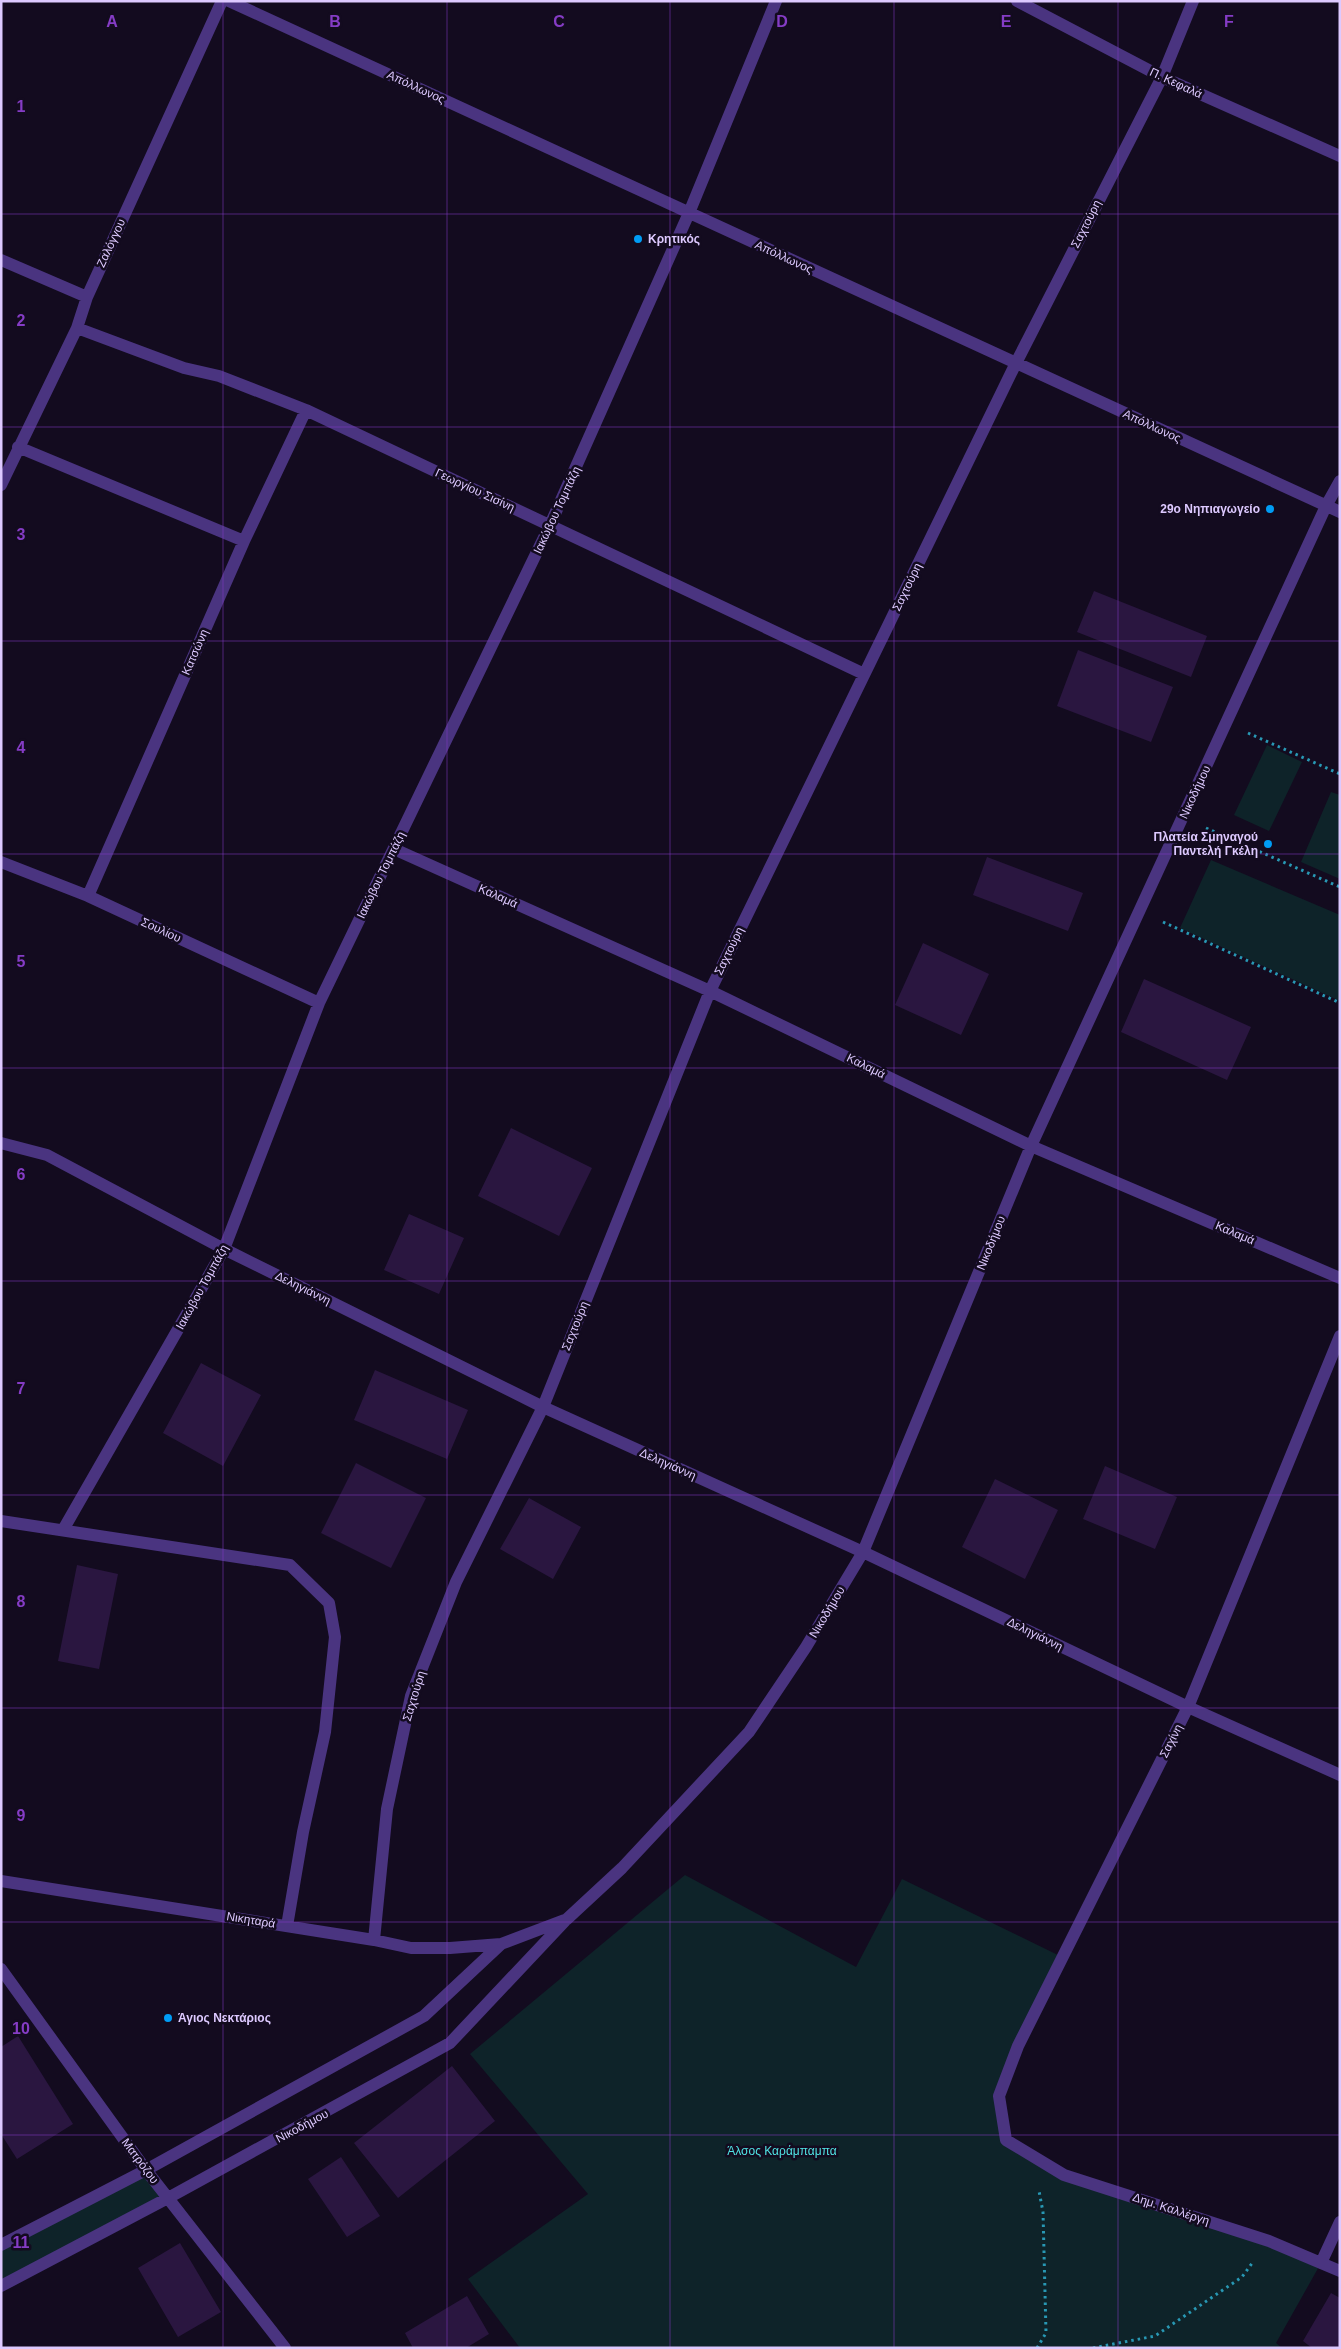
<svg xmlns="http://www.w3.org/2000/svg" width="1341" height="2349" viewBox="0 0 1341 2349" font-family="Helvetica,sans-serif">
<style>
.green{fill:#0e2329}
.building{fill:#2a1640}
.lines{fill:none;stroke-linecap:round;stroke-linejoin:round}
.path{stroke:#2898b4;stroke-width:3;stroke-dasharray:2.5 4;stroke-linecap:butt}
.minor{stroke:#4a3480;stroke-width:12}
.grid{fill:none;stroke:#853cc5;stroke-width:1;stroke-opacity:0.55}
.poi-dot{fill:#009cf4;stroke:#130b1f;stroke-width:2}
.labels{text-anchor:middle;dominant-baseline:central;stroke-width:5;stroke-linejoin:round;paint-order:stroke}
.street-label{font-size:12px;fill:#ddc9ff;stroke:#130b1f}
.poi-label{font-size:12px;font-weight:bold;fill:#ddc9ff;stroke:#130b1f;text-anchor:start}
.park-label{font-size:12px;fill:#50e2e3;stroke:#130b1f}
.grid-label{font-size:16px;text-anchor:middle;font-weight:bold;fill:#853cc5;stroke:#130b1f;stroke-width:5;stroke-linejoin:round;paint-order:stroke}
</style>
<rect width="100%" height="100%" fill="#130b1f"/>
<path class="green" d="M1267,745L1302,762L1269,831L1234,815Z
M1331,792L1340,795V879L1301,862Z
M1211,860L1340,915V1001L1180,928Z
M685,1875L856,1967L902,1879L1062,1957L999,2096L1006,2140L1064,2175L1321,2263L1276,2343L1282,2348H520L468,2279L588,2194L470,2054Z
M146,2170L168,2198L1,2286V2245Z"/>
<path class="building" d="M1094,591L1207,636L1191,677L1077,632Z
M1078,650L1173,687L1151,742L1057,706Z
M987,857L1083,893L1068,931L973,895Z
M923,943L989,974L961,1035L895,1005Z
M1144,979L1251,1027L1227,1080L1121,1032Z
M511,1128L592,1168L559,1236L478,1196Z
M409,1214L464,1238L439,1294L384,1270Z
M201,1363L261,1395L223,1466L163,1433Z
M375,1370L468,1410L447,1459L354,1420Z
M356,1463L426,1498L391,1568L321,1533Z
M1105,1466L1177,1497L1155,1549L1083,1519Z
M995,1479L1058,1510L1025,1579L962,1547Z
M529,1498L581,1527L553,1579L500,1549Z
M77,1565L118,1574L99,1669L58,1661Z
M18,2036L73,2124L17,2159L1,2134V2047Z
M452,2066L495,2121L398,2198L354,2143Z
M341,2157L380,2216L347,2237L308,2179Z
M180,2243L221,2312L178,2337L138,2268Z
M1331,2293L1340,2298V2348H1312L1303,2341Z
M467,2296L489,2334L466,2348H413L405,2333Z"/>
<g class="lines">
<path class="path" d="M1248,733L1340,774
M1206,828L1340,887
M1163,922L1340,1003
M1037,2348L1046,2333L1043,2212L1039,2191
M1093,2348L1155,2336L1242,2277L1253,2262"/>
<path class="minor" d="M229,1L1340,512
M1017,1L1162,77L1340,156
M1,260L87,297
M77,328L184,368L219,376L306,410L864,674
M18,447L244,541
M1,485L77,328L87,297L222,1
M394,849L710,991L1031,1146L1340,1278
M1,862L88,896L319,1003
M88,896L244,541L306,410
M1,1143L47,1155L224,1249L543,1407L863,1552L1188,1707L1340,1775
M1340,1336L1188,1707L1018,2046L999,2096L1006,2140L1064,2175L1269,2241L1340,2271
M1,1521L290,1565L329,1603L335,1637L325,1732L303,1832L287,1926
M63,1530L224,1249L319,1003L550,525L689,213L776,1
M1,1881L374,1940L411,1948H450L501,1944
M374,1940L387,1809L411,1696L456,1582L543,1407L710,991L1016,363L1162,77L1193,1
M1,1969L146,2170L285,2348
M1,2245L146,2170L424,2016L501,1944L567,1919L622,1868L749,1732L806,1647L863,1552L1031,1146L1326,506L1340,481
M1321,2263L1340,2222
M1,2286L168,2198L450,2043L565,1921"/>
</g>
<path class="grid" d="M223,1V2348M447,1V2348M670,1V2348M894,1V2348M1118,1V2348M1,214H1340M1,427H1340M1,641H1340M1,854H1340M1,1068H1340M1,1281H1340M1,1495H1340M1,1708H1340M1,1922H1340M1,2135H1340"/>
<g class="poi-dot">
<circle cx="638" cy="239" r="5"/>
<circle cx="1270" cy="509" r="5"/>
<circle cx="1268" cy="844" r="5"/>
<circle cx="168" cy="2018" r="5"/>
</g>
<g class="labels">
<g class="street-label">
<text transform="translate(1176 83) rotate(25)">Π. Κεφαλά</text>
<text transform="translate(416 87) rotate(25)">Απόλλωνος</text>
<text transform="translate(1086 224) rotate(-63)">Σαχτούρη</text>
<text transform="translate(111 243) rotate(-65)">Ζαλόγγου</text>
<text transform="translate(784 257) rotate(25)">Απόλλωνος</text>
<text transform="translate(1152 426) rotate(25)">Απόλλωνος</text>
<text transform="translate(475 490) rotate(25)">Γεωργίου Σισίνη</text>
<text transform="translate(557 510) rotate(-65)">Ιακώβου Τομπάζη</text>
<text transform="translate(907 587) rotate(-64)">Σαχτούρη</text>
<text transform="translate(195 652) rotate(-66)">Κατσώνη</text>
<text transform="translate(1195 792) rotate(-65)">Νικοδήμου</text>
<text transform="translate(381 875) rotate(-64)">Ιακώβου Τομπάζη</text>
<text transform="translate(498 896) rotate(24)">Καλαμά</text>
<text transform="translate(161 930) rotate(25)">Σουλίου</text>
<text transform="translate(729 951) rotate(-64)">Σαχτούρη</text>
<text transform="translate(866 1066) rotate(26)">Καλαμά</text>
<text transform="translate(1235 1233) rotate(23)">Καλαμά</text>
<text transform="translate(991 1243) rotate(-68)">Νικοδήμου</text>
<text transform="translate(202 1287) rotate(-61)">Ιακώβου Τομπάζη</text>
<text transform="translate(303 1288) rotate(26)">Δεληγιάννη</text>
<text transform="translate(575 1326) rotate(-68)">Σαχτούρη</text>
<text transform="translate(668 1464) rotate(24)">Δεληγιάννη</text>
<text transform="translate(827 1612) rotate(-59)">Νικοδήμου</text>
<text transform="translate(1035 1634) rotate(26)">Δεληγιάννη</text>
<text transform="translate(414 1696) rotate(-73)">Σαχτούρη</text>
<text transform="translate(1171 1741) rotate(-63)">Σαχίνη</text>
<text transform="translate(251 1920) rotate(9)">Νικηταρά</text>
<text transform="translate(302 2126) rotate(-28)">Νικοδήμου</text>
<text transform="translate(140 2161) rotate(53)">Ματρόζου</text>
<text transform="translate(1171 2209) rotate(18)">Δημ. Καλλέργη</text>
</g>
<g class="poi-label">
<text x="648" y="239">Κρητικός</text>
<text x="1260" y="509" text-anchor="end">29ο Νηπιαγωγείο</text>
<text x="1258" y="837" text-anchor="end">Πλατεία Σμηναγού<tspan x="1258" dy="14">Παντελή Γκέλη</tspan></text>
<text x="178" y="2018">Άγιος Νεκτάριος</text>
</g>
<g class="park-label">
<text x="782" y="2151">Άλσος Καράμπαμπα</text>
</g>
</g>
<g class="grid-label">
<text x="112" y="27">A</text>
<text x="335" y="27">B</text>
<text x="559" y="27">C</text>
<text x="782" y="27">D</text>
<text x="1006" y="27">E</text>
<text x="1229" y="27">F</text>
<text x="21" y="112">1</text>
<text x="21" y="326">2</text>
<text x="21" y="540">3</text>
<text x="21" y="753">4</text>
<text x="21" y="967">5</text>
<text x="21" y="1180">6</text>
<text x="21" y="1394">7</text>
<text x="21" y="1607">8</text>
<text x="21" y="1821">9</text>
<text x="21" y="2034">10</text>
<text x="21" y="2248">11</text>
</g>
<rect width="1341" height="2349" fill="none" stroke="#ddc9ff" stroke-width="5"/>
</svg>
